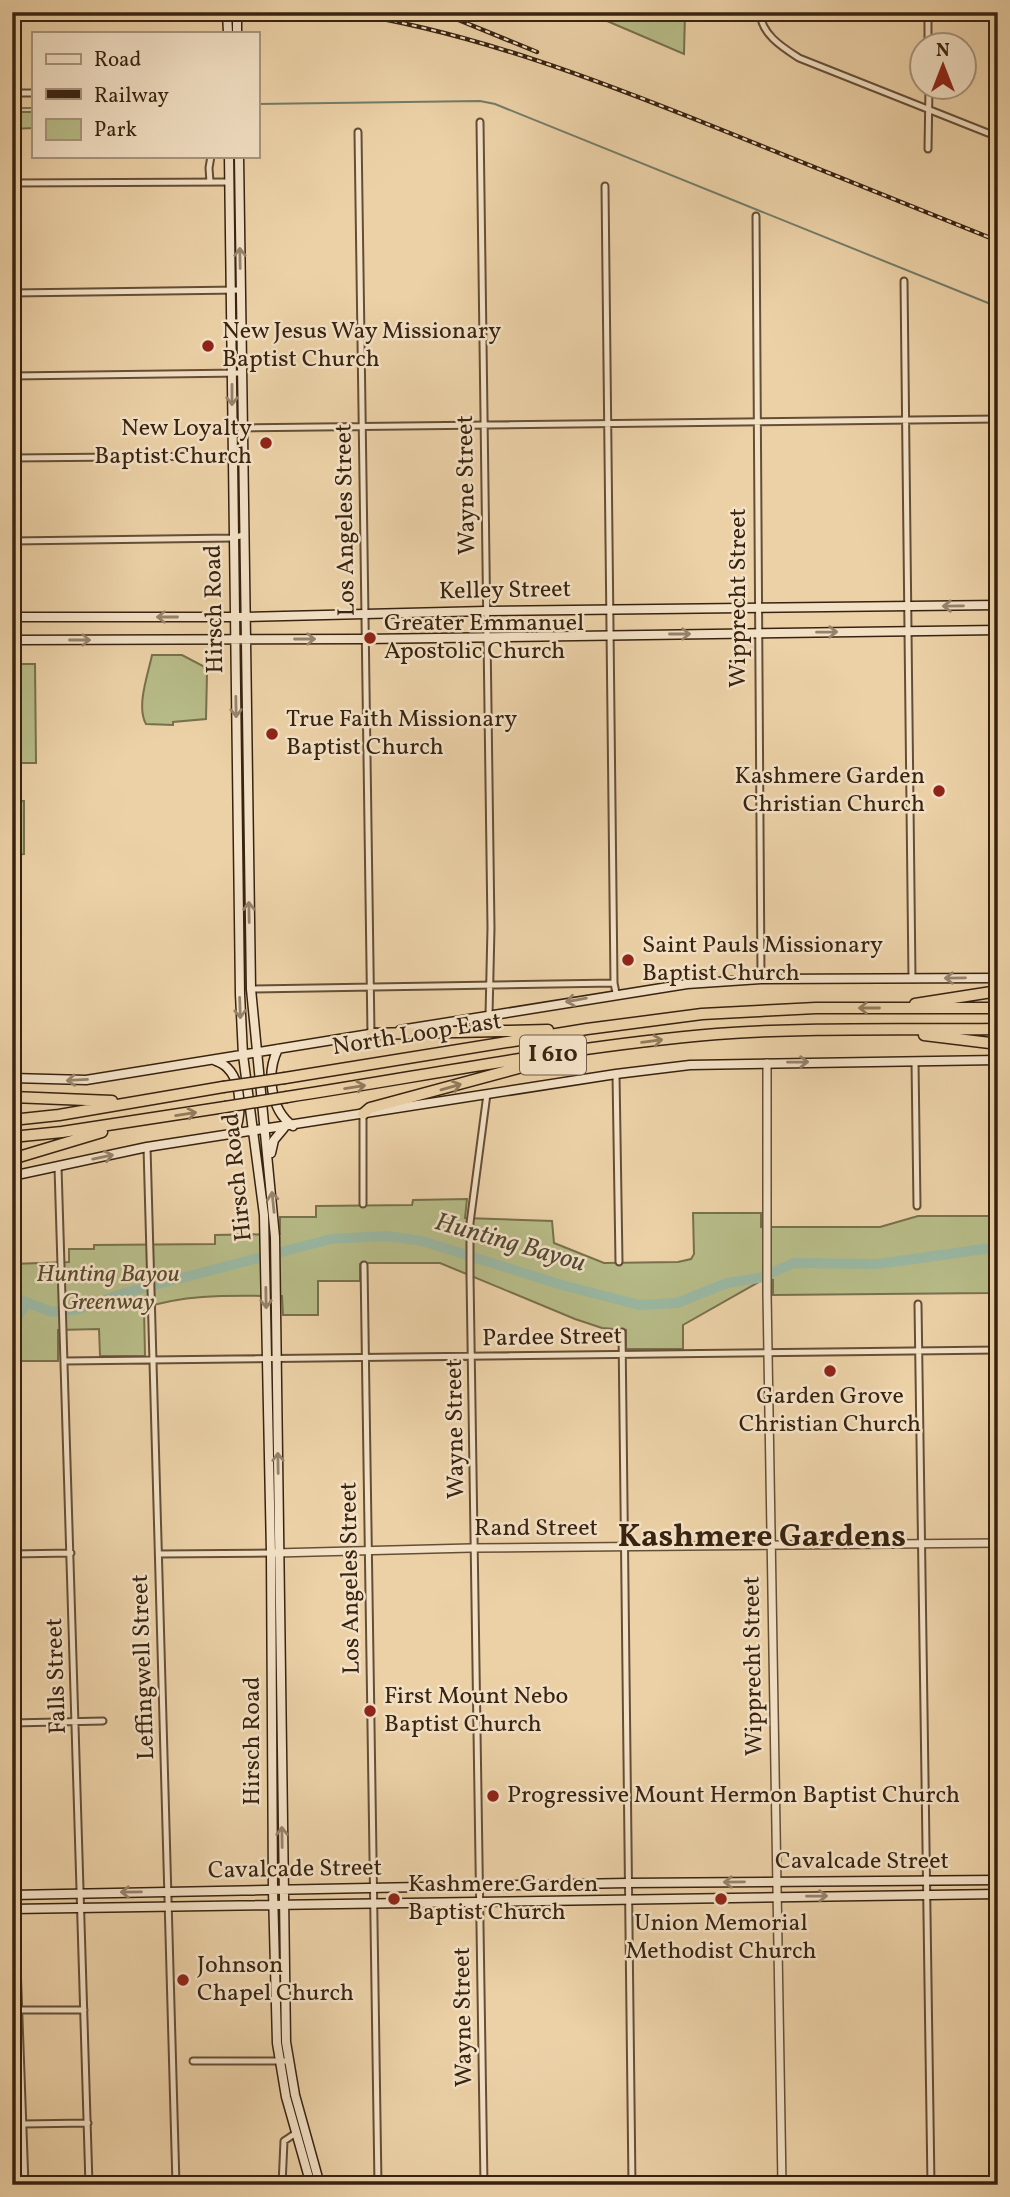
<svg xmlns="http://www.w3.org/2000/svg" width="1010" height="2197" viewBox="0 0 1010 2197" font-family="Vollkorn,serif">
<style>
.green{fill:#b7bc88;stroke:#78704c;stroke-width:2}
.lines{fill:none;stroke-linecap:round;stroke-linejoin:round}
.stream{stroke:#737c68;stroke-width:2}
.river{stroke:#9ab8a3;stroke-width:10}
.minor-casing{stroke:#654e36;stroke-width:9}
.tertiary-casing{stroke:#654e36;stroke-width:10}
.secondary-casing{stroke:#382310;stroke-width:11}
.motorway-casing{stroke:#382310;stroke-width:13}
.minor{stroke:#f3e1c6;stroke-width:5}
.tertiary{stroke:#f3e1c6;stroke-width:7}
.secondary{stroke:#f3e1c6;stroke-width:8}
.motorway{stroke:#ecd1a7;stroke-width:10}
.rail-casing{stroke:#382310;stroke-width:4.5}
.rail{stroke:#f3e1c6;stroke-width:2;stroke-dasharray:5;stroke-linecap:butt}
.motorway-bridge-casing{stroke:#382310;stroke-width:13;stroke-linecap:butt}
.motorway-bridge{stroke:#ecd1a7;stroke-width:10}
.oneway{stroke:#96826b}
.oneway2{stroke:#927a5c}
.poi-dot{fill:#8f2418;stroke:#f3e1c6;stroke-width:2.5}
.labels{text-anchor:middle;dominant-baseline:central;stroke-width:5;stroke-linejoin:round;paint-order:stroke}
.shield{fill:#f3e1c6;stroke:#705c47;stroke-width:2}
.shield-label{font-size:23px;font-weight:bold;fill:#382310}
.poi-label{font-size:24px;fill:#382310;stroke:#f3e1c6;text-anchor:start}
.street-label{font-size:24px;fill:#382310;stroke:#f3e1c6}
.park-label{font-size:24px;font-style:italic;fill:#58492e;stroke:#f3e1c6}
.water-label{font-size:26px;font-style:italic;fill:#504835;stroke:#f3e1c6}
.district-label{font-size:32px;font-weight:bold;fill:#382310;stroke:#f3e1c6}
</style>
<rect width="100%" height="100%" fill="#ecd1a7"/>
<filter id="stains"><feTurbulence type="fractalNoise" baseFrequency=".00286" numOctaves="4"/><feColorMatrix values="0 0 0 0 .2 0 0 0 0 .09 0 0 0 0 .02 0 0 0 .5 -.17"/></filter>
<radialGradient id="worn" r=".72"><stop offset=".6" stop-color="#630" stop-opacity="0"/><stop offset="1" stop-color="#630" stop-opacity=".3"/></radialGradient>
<path class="green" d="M586,12H685L684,54Z
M12,112H33V128L12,129Z
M152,655H182L203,666L207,673L206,719L173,722V725L146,724C136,706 148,675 152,655Z
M12,664H35L36,763H12Z
M12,801H24V854L12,855Z
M467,1199L465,1218L552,1221L554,1243L604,1263L678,1262L691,1259L694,1254L693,1213H761V1227H880L918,1216H998V1277H989L990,1293L773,1295V1280L764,1279L683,1325V1349H626V1330L602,1328L575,1319L440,1263H366L360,1264V1281H318V1315H283L282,1296C235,1296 189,1293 144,1308L145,1356H100L99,1329L58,1330V1361H12V1264L69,1262V1249H94V1245L215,1244V1235L280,1234V1217H316V1206L412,1205L413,1200Z"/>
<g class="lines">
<path class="stream" d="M257,104L480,101L495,104L998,307
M12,108H33"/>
<path class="river" d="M12,1297L52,1312L79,1309L124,1293L331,1239L387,1236L422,1241L562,1285L639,1305L677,1303L727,1283L759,1278L794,1263L878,1264L998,1247
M12,1325L27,1303"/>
<g class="minor-casing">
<path id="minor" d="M760,12C761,34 782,47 799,58L998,137
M928,12V46
M12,93H33
M480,122L491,928L489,1015
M358,132L371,1034
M928,149L929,88
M210,182L209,168L211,156
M12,183L230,182
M605,186L614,983L616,993
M756,216L761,979
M904,281L912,979
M12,293L240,290
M12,376L241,373
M232,428L998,419
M12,458L233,456
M12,541L233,538L243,535
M251,989L614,983
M915,1061L917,1206
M616,1074L619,1262
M147,1147L176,2185
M58,1167L89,2185
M363,1204V1114
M364,1265L378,2185
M918,1304L931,2185
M622,1332L632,2185
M65,1361L998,1350
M12,1554L71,1553
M159,1554L271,1553
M12,1723L103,1721
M12,1765L15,1909L25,2185
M19,2010H84
M193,2061H288
M23,2124L88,2123
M282,2185L284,2141L296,2133
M484,2185L470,1276V1223L487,1094"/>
</g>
<g class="tertiary-casing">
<path id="tertiary" d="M767,1063V1294L782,2185
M275,1553L471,1548L998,1543"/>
</g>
<g class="secondary-casing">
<path id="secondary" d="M227,12L228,33
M237,12V33
M229,156L240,994L243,1055L264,1215L271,1553L273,1891L277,2043L286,2097L311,2185
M239,156L251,989L275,1237L286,2042L295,2095L320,2185
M12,617H244L486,611L998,605
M12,640L365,639L998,630
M400,1030L687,984L761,979L998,978
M278,1049C266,1073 270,1110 293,1126
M216,1061C243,1070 243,1112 234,1135
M12,1078L86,1080L376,1033
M271,1153L274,1140L284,1128
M12,1176L147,1147L616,1074L690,1065L998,1060
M12,1895L627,1883L998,1880
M12,1909L998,1894"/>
</g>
<g class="motorway-casing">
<path id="motorway" d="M915,1004L998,991
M371,1034L548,1030
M924,1035L998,1044
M285,1078L587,1029L702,1014L816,1008H998
M12,1097L112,1101
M287,1097C430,1075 573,1046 717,1034C810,1027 904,1030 998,1029
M363,1114L370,1108L537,1063
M12,1120L59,1115L223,1087
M12,1137L62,1132L225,1107
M12,1159L102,1132"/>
</g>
<use href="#minor" class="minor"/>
<use href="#tertiary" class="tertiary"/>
<use href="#secondary" class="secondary"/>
<use href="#motorway" class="motorway"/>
<g class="rail-casing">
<path id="rail" d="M343,12C474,32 600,81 722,130C814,167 906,204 998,241
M439,12L537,52"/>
</g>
<use href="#rail" class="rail"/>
<g class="motorway-bridge-casing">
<path id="motorway-bridge" d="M223,1087L285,1078
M225,1107L287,1097"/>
</g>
<use href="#motorway-bridge" class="motorway-bridge"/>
</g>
<defs><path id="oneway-shaft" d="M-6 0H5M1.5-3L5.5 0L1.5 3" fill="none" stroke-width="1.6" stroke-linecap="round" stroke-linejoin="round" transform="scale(1.75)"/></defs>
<g class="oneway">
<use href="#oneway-shaft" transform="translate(240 258) rotate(-91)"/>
<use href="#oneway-shaft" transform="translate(232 395) rotate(90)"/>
<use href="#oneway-shaft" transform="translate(953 606) rotate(179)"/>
<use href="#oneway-shaft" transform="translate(167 617) rotate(180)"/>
<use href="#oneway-shaft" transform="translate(827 632) rotate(-1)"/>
<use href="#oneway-shaft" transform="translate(680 634)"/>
<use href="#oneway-shaft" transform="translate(305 639)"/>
<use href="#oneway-shaft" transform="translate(80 640)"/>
<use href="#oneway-shaft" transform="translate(236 707) rotate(89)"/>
<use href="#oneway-shaft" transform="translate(249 912) rotate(-91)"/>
<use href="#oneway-shaft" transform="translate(955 978) rotate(179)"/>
<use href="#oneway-shaft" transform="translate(576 1000) rotate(170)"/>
<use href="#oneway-shaft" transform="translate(240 1008) rotate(88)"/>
<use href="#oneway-shaft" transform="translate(798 1062) rotate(-1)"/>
<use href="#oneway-shaft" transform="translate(77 1080) rotate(177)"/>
<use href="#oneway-shaft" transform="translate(103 1157) rotate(-12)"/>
<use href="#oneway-shaft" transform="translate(273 1202) rotate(-96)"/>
<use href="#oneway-shaft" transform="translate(266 1298) rotate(89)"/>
<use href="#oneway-shaft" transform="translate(278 1463) rotate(-91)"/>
<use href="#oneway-shaft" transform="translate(282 1837) rotate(-91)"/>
<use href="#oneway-shaft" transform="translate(734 1882) rotate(179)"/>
<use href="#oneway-shaft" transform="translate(131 1892) rotate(179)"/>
<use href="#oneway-shaft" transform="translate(817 1896) rotate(-1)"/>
</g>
<g class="oneway2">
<use href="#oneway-shaft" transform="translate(869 1008) rotate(180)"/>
<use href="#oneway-shaft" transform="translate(652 1041) rotate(-7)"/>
<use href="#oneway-shaft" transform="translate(355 1087) rotate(-9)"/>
<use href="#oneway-shaft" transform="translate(451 1087) rotate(-16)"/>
<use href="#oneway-shaft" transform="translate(186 1114) rotate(-9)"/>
</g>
<g class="poi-dot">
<circle cx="208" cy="346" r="7"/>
<circle cx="266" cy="443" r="7"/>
<circle cx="370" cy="638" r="7"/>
<circle cx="272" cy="734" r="7"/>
<circle cx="939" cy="791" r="7"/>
<circle cx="628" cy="960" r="7"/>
<circle cx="830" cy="1371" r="7"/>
<circle cx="370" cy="1711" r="7"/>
<circle cx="493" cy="1796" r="7"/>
<circle cx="394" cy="1899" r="7"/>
<circle cx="721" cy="1899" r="7"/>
<circle cx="183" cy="1980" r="7"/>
</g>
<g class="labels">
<rect class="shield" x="520" y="1035.5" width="66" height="39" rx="5"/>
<g class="shield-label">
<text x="553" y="1055">I 610</text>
</g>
<g class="poi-label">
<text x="222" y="332">New Jesus Way Missionary<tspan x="222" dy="28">Baptist Church</tspan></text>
<text x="252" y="429" text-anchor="end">New Loyalty<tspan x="252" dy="28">Baptist Church</tspan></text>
<text x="384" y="624">Greater Emmanuel<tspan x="384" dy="28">Apostolic Church</tspan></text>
<text x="286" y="720">True Faith Missionary<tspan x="286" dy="28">Baptist Church</tspan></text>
<text x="925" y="777" text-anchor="end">Kashmere Garden<tspan x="925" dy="28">Christian Church</tspan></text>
<text x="642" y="946">Saint Pauls Missionary<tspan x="642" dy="28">Baptist Church</tspan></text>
<text x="830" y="1397" text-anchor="middle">Garden Grove<tspan x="830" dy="28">Christian Church</tspan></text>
<text x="384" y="1697">First Mount Nebo<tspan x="384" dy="28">Baptist Church</tspan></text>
<text x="507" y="1796">Progressive Mount Hermon Baptist Church</text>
<text x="408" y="1885">Kashmere Garden<tspan x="408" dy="28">Baptist Church</tspan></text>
<text x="721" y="1924" text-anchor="middle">Union Memorial<tspan x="721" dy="28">Methodist Church</tspan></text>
<text x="197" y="1966">Johnson<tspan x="197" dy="28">Chapel Church</tspan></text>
</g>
<g class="street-label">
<text transform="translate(467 485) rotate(-91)">Wayne Street</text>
<text transform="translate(346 520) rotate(-91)">Los Angeles Street</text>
<text transform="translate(505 591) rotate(-1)">Kelley Street</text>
<text transform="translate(739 598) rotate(-90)">Wipprecht Street</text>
<text transform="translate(215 609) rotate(-91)">Hirsch Road</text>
<text transform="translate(417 1035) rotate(-9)">North Loop East</text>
<text transform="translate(238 1177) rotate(-96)">Hirsch Road</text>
<text transform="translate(552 1338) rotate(-1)">Pardee Street</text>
<text transform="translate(456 1429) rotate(-91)">Wayne Street</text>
<text x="536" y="1529">Rand Street</text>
<text transform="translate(351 1578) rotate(-91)">Los Angeles Street</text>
<text transform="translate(754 1666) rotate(-91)">Wipprecht Street</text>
<text transform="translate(144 1667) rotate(-92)">Leffingwell Street</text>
<text transform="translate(57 1676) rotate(-92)">Falls Street</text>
<text transform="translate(253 1741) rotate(-90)">Hirsch Road</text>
<text x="862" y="1862">Cavalcade Street</text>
<text transform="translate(295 1870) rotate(-1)">Cavalcade Street</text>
<text transform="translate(464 2017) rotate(-91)">Wayne Street</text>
</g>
<g class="park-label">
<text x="108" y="1275">Hunting Bayou<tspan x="108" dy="28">Greenway</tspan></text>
</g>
<g class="water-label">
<text transform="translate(510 1243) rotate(16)">Hunting Bayou</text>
</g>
<g class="district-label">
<text x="762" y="1538">Kashmere Gardens</text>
</g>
</g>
<rect width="1010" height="2197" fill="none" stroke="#ecd1a7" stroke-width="42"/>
<rect x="14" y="14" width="982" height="2169" fill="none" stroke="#382310" stroke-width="3.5"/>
<rect x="21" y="21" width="968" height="2155" fill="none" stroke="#382310" stroke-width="2"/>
<rect x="32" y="32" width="228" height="126" fill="#f3e1c6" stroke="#a8957d" stroke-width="2"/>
<rect x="46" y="54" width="35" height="10" fill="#f3e1c6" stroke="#a8957d" stroke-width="2"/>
<text x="94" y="66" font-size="21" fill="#382310">Road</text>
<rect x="46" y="89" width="35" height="10" fill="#382310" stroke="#a8957d" stroke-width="2"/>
<text x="94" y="102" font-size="21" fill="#382310">Railway</text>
<rect x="46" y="119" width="35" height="21" fill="#b7bc88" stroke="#a8957d" stroke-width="2"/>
<text x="94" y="136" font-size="21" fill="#382310">Park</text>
<g transform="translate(943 66)"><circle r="33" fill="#f3e1c6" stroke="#a8957d" stroke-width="2"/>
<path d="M0-5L12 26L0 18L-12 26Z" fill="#8f2418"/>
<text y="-10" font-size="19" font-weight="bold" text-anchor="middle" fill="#382310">N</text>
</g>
<rect width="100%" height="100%" filter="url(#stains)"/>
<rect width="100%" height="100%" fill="url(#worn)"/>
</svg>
